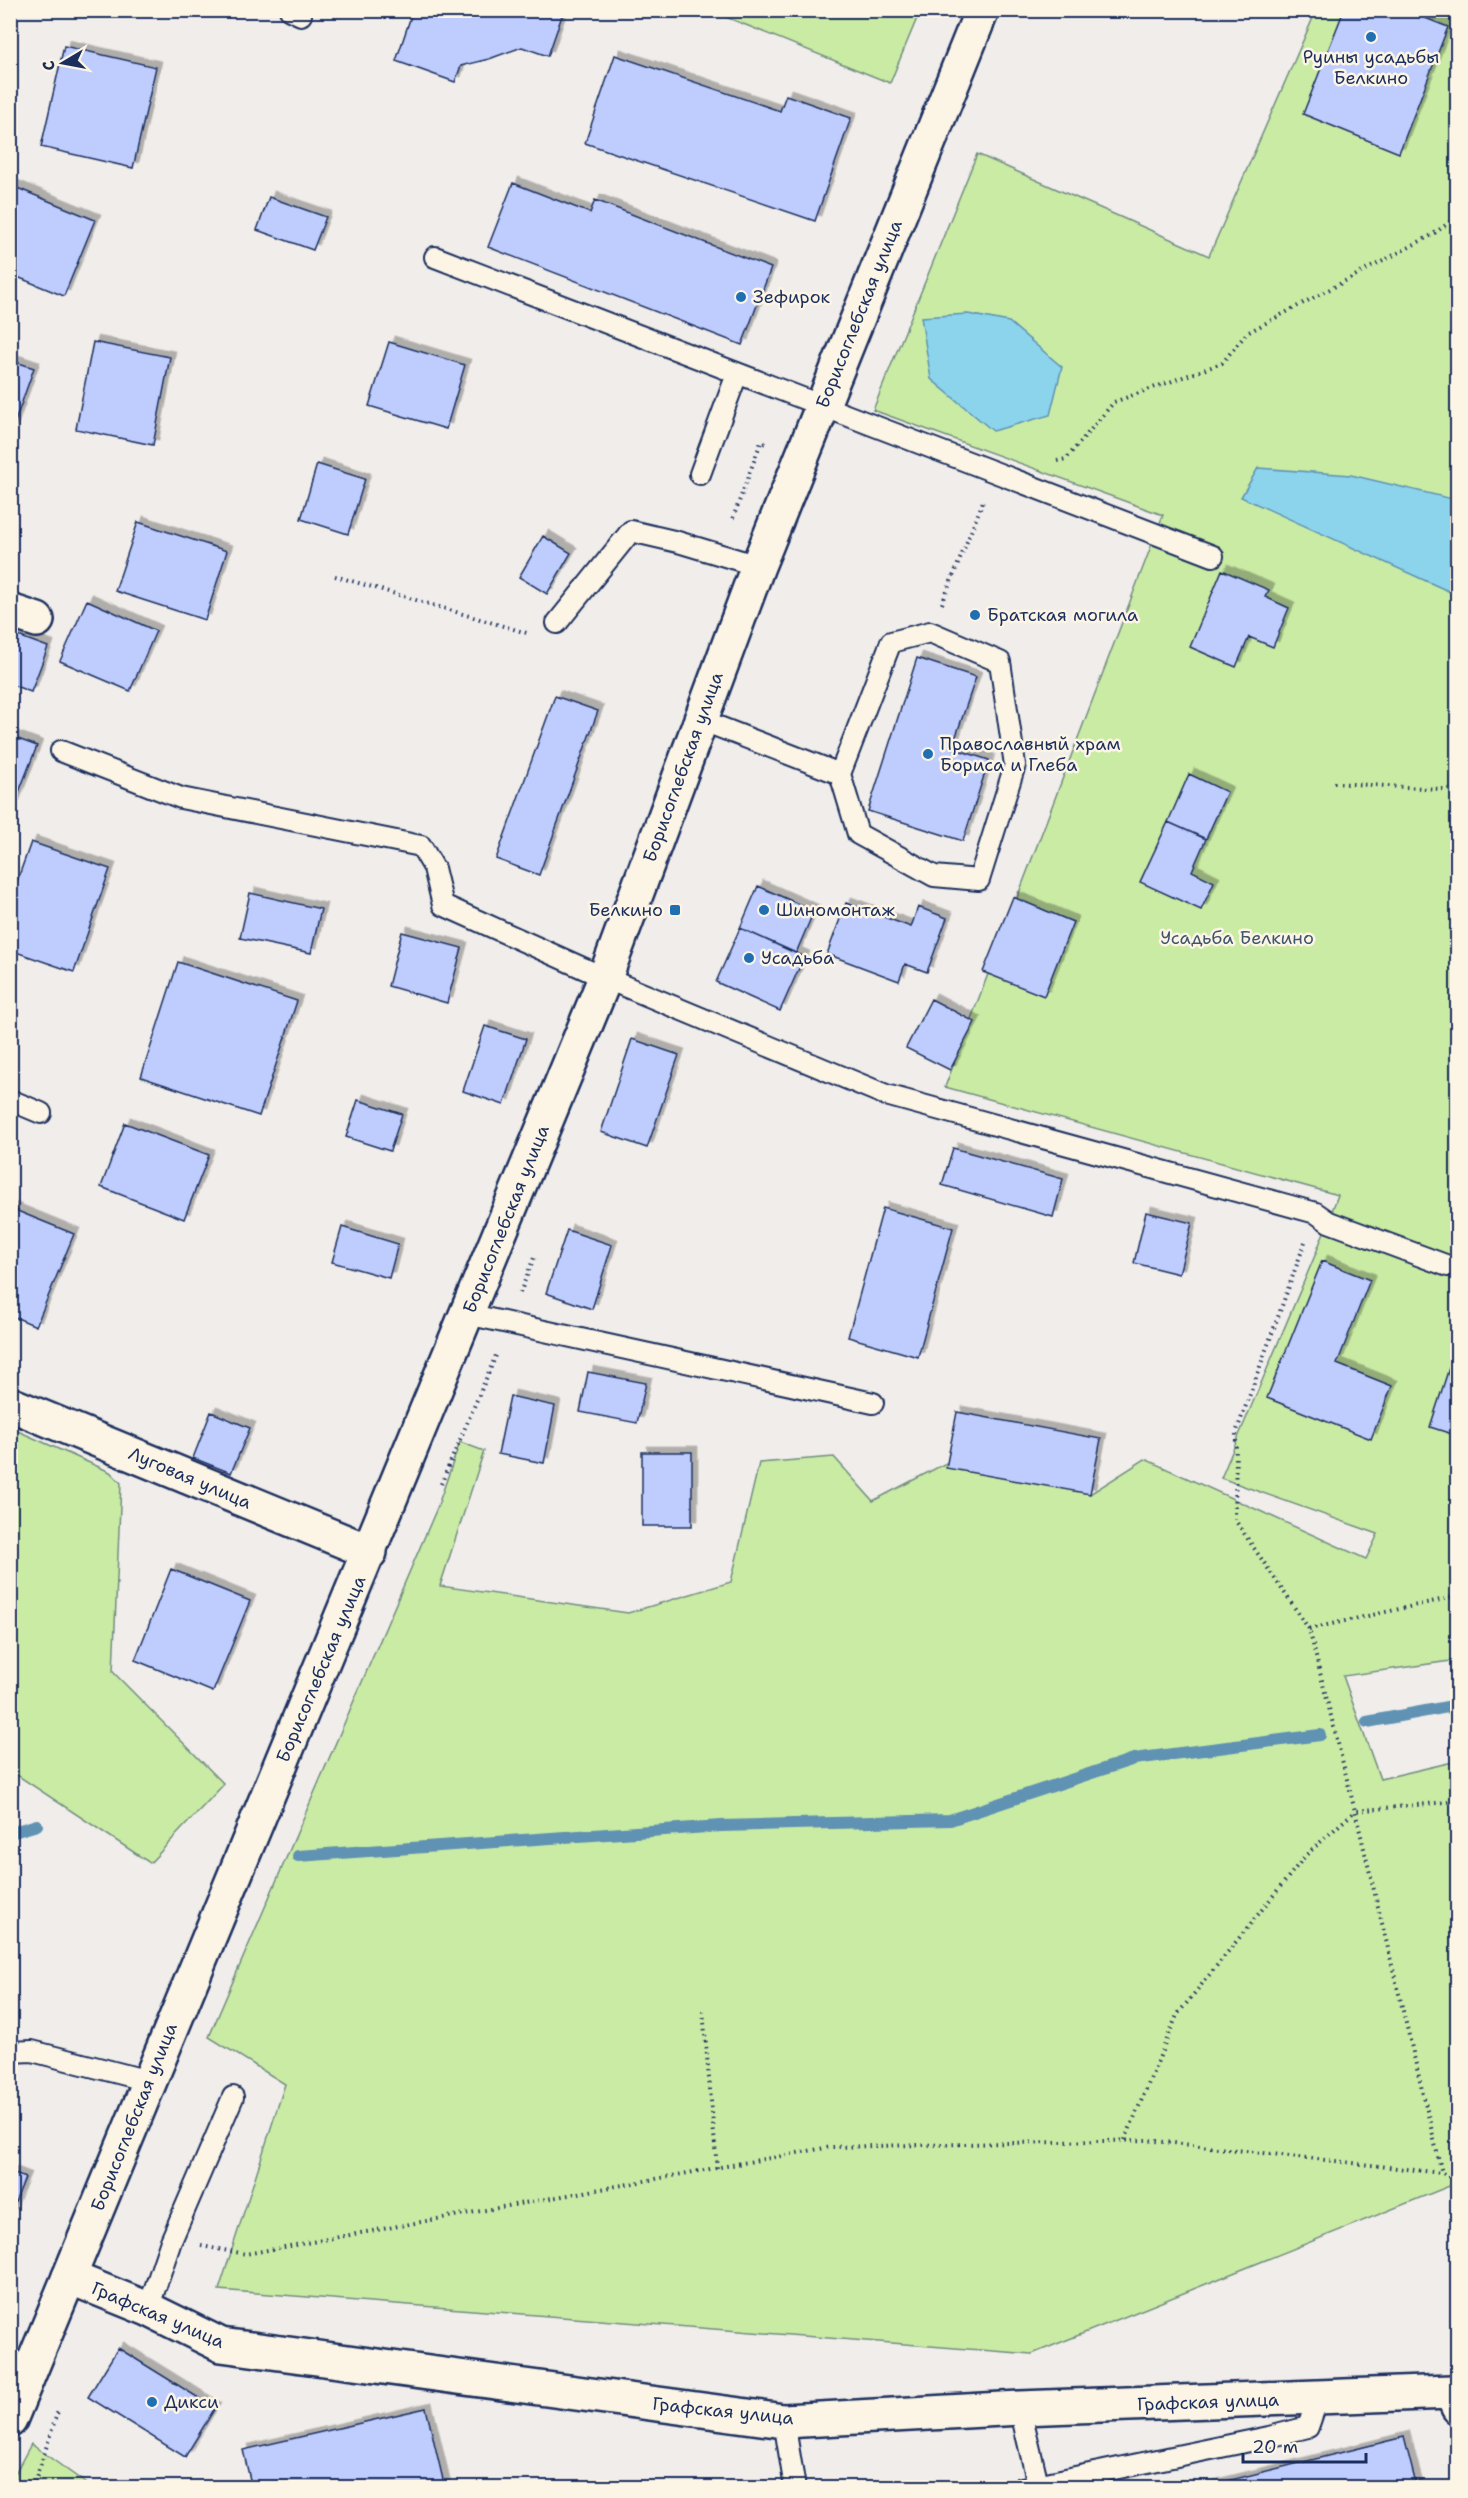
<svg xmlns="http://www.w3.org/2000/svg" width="1468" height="2498" viewBox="0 0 1468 2498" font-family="'Shantell Sans',sans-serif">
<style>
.green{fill:#caeba4;stroke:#728d81;stroke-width:1.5}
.water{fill:#8bd4ec;stroke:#5e92b3;stroke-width:1.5}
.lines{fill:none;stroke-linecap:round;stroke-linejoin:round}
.stream{stroke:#5e92b3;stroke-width:12}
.building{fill:#becdfe;stroke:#1b2f5e;stroke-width:1.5;filter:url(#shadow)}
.lane-casing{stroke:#1b2f5e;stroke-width:24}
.street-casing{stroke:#1b2f5e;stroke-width:38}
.secondary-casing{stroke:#1b2f5e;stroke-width:38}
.path{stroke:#1b2f5e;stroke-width:4;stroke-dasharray:1.5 4.5;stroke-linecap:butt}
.lane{stroke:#fcf5e5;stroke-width:20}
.street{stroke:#fcf5e5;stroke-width:33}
.secondary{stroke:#fcf5e5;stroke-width:33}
.poi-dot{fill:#1f6fb2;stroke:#fcf5e5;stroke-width:2}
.labels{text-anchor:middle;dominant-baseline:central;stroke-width:5;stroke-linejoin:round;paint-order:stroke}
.poi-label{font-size:18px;fill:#1b2f5e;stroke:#fcf5e5;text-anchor:start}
.street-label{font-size:18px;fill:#1b2f5e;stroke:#fcf5e5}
.park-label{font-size:18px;fill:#3e556c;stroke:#fcf5e5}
</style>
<defs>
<filter id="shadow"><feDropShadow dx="5.5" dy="-5.5" stdDeviation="0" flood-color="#0004"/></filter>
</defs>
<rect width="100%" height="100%" fill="#f0edea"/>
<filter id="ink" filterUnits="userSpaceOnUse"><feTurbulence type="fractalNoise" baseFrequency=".0167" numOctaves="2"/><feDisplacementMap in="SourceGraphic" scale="12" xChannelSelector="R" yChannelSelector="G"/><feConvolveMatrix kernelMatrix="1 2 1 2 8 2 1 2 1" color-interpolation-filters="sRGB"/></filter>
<g filter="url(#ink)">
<path class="green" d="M711,11H920L890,83Z
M1316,11H1457V1660L1343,1676L1380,1779L1457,1761V2183L1032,2354L219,2290L285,2084L209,2037L437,1508L460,1442L484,1451L440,1586L628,1613L731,1582L759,1463L834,1457L873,1501L946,1463L1090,1494L1145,1459L1366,1559L1378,1534L1221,1478L1316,1253L1338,1195L945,1087L1163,515L873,410L977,154L1209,256Z
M11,1428L110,1472L121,1483L113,1672L224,1784L150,1863L11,1771Z
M31,2444L91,2487H11V2481Z"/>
<path class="water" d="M968,314L1009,322L1062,367L1050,415L993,431L931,379L921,317Z
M1258,468L1351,475L1457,500V595L1241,497Z"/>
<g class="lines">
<path class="stream" d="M1367,1722L1458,1705
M10,1833L37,1825
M298,1856L721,1826L950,1820L1134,1759L1320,1735"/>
</g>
<path class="building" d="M413,10H564L548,56L522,47L489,59L461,66L455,82L396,61Z
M1344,10H1405L1448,27L1399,153L1303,114Z
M64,46L156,67L133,168L41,147Z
M615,55L780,111L786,95L851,118L815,221L585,143Z
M513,183L590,213L595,200L771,268L742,345L488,247Z
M10,185L95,220L64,296L10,274Z
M269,197L326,217L313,250L257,230Z
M93,342L170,357L153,445L76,429Z
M389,342L465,365L446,429L369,406Z
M10,360L34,368L11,433L10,432Z
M317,464L365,479L348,534L301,519Z
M138,522L227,551L205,620L115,591Z
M543,536L571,553L547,594L519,577Z
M1222,570L1269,590L1265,597L1289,608L1273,647L1249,637L1236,667L1190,647Z
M87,600L156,631L130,691L60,661Z
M10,633L48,647L31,692L10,684Z
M917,658L976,677L952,748L989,760L963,841L868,811Z
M555,696L598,711L539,875L496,859Z
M10,736L37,746L10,815Z
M1189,774L1227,792L1206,839L1168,822Z
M1168,822L1206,839L1192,871L1214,882L1201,910L1140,882Z
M31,842L110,869L74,972L10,950V901Z
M758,886L814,911L796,953L740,928Z
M250,893L321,909L311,953L240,938Z
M1013,897L1073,922L1044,996L983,972Z
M846,903L911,927L918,907L947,918L927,972L905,964L899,981L827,954Z
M740,928L804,957L780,1011L716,982Z
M402,932L462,948L447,1003L388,986Z
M178,962L297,1001L259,1116L141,1077Z
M931,999L975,1022L950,1070L906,1048Z
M485,1026L526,1039L504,1105L463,1091Z
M632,1039L679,1055L647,1148L601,1132Z
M358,1100L402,1114L390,1151L346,1137Z
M125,1123L209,1155L184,1219L101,1187Z
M953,1148L1063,1179L1053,1217L942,1185Z
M10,1208L74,1234L36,1326L10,1315Z
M883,1208L953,1228L918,1357L848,1337Z
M1146,1212L1192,1223L1179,1274L1134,1263Z
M342,1227L398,1244L389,1278L332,1262Z
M567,1230L612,1245L592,1309L546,1293Z
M1322,1261L1370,1280L1337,1364L1392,1386L1371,1439L1267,1398Z
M1458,1340V1436L1430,1427Z
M588,1372L646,1383L637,1423L580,1412Z
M510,1396L555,1406L544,1463L498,1454Z
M211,1412L250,1428L231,1473L193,1458Z
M957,1412L1101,1439L1090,1494L946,1468Z
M642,1452H692V1526H642Z
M171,1569L250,1601L213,1692L135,1660Z
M10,2172L25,2178L10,2215Z
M118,2348L215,2408L185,2457L88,2397Z
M426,2408L445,2488H252L243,2450Z
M1404,2437L1417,2488H1199Z"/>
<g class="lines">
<g class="lane-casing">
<path id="lane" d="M290,10L301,15
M435,257L1213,556
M700,474L737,374
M557,623L631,531L678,542L758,566
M701,720L840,774L858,834L934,876L979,880L1015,765L1000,662L930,632L891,642L840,774
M61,751L181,798L421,846L434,868L443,905L605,978L886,1095L1316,1213L1329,1222L1448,1266
M10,1100L41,1113
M467,1314L873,1403
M10,2052L32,2051L149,2081
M148,2309L171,2241L233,2097
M1020,2408L1038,2484
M784,2421L795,2488
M1022,2488L1269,2437L1308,2427L1318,2398"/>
</g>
<g class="street-casing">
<path id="street" d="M10,611L37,620
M10,1404L370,1552
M69,2277L148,2309L221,2345L784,2421L1020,2408L1451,2392L1458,2407"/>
</g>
<g class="secondary-casing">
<path id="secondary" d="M10,2420L605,978L758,566L982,10"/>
</g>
<path class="path" d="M1057,461L1066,459L1114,402L1222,363L1247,333L1432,235L1458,216
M733,518L761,442L766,444
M335,576L530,634
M942,604L984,499
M1334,783L1458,790
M1305,1242L1236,1433L1235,1520L1309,1629L1355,1811L1458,1801
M520,1293L535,1255
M441,1484L497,1353
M1309,1629L1458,1596
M703,2011L717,2168
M1125,2140L1177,2015L1306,1855L1355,1811L1442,2173L1458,2180
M201,2246L246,2254L830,2147L1147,2140L1442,2173
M33,2488L58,2411"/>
<use href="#lane" class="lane"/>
<use href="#street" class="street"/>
<use href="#secondary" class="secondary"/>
</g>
</g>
<g class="poi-dot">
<circle cx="1371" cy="37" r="6"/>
<circle cx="741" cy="297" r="6"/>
<circle cx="975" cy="615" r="6"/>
<circle cx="928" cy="754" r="6"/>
<rect x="669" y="904" width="12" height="12" rx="3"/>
<circle cx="764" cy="910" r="6"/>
<circle cx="749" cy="958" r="6"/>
<circle cx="152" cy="2402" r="6"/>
</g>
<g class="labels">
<g class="poi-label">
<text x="1371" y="57" text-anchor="middle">Руины усадьбы<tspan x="1371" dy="21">Белкино</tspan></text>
<text x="753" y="297">Зефирок</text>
<text x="987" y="615">Братская могила</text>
<text x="940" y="744">Православный храм<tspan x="940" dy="21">Бориса и Глеба</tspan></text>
<text x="663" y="910" text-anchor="end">Белкино</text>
<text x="776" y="910">Шиномонтаж</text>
<text x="761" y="958">Усадьба</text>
<text x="164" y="2402">Дикси</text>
</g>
<g class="street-label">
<text transform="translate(859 314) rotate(-68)">Борисоглебская улица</text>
<text transform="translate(683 767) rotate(-70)">Борисоглебская улица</text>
<text transform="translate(506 1219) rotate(-68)">Борисоглебская улица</text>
<text transform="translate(190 1478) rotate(23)">Луговая улица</text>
<text transform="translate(321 1669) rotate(-67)">Борисоглебская улица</text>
<text transform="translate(134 2117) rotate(-68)">Борисоглебская улица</text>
<text transform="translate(158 2315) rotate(23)">Графская улица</text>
<text transform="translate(1208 2402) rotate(-2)">Графская улица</text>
<text transform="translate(723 2411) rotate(6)">Графская улица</text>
</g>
<g class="park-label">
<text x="1237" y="938">Усадьба Белкино</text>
</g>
</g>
<rect width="1468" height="2498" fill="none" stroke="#fcf5e5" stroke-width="36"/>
<rect x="18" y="18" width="1432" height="2462" fill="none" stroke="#1b2f5e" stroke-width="2" filter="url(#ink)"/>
<g transform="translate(63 63) rotate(260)" stroke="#fcf5e5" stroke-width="4.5" paint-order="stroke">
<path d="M0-4.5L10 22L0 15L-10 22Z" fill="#1b2f5e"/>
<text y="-9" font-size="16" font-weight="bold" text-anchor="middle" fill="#1b2f5e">С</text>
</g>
<path d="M1243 2453v9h123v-9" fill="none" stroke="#1b2f5e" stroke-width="3"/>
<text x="1252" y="2453" font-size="18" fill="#1b2f5e" stroke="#fcf5e5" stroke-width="4.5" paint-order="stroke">20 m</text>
</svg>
